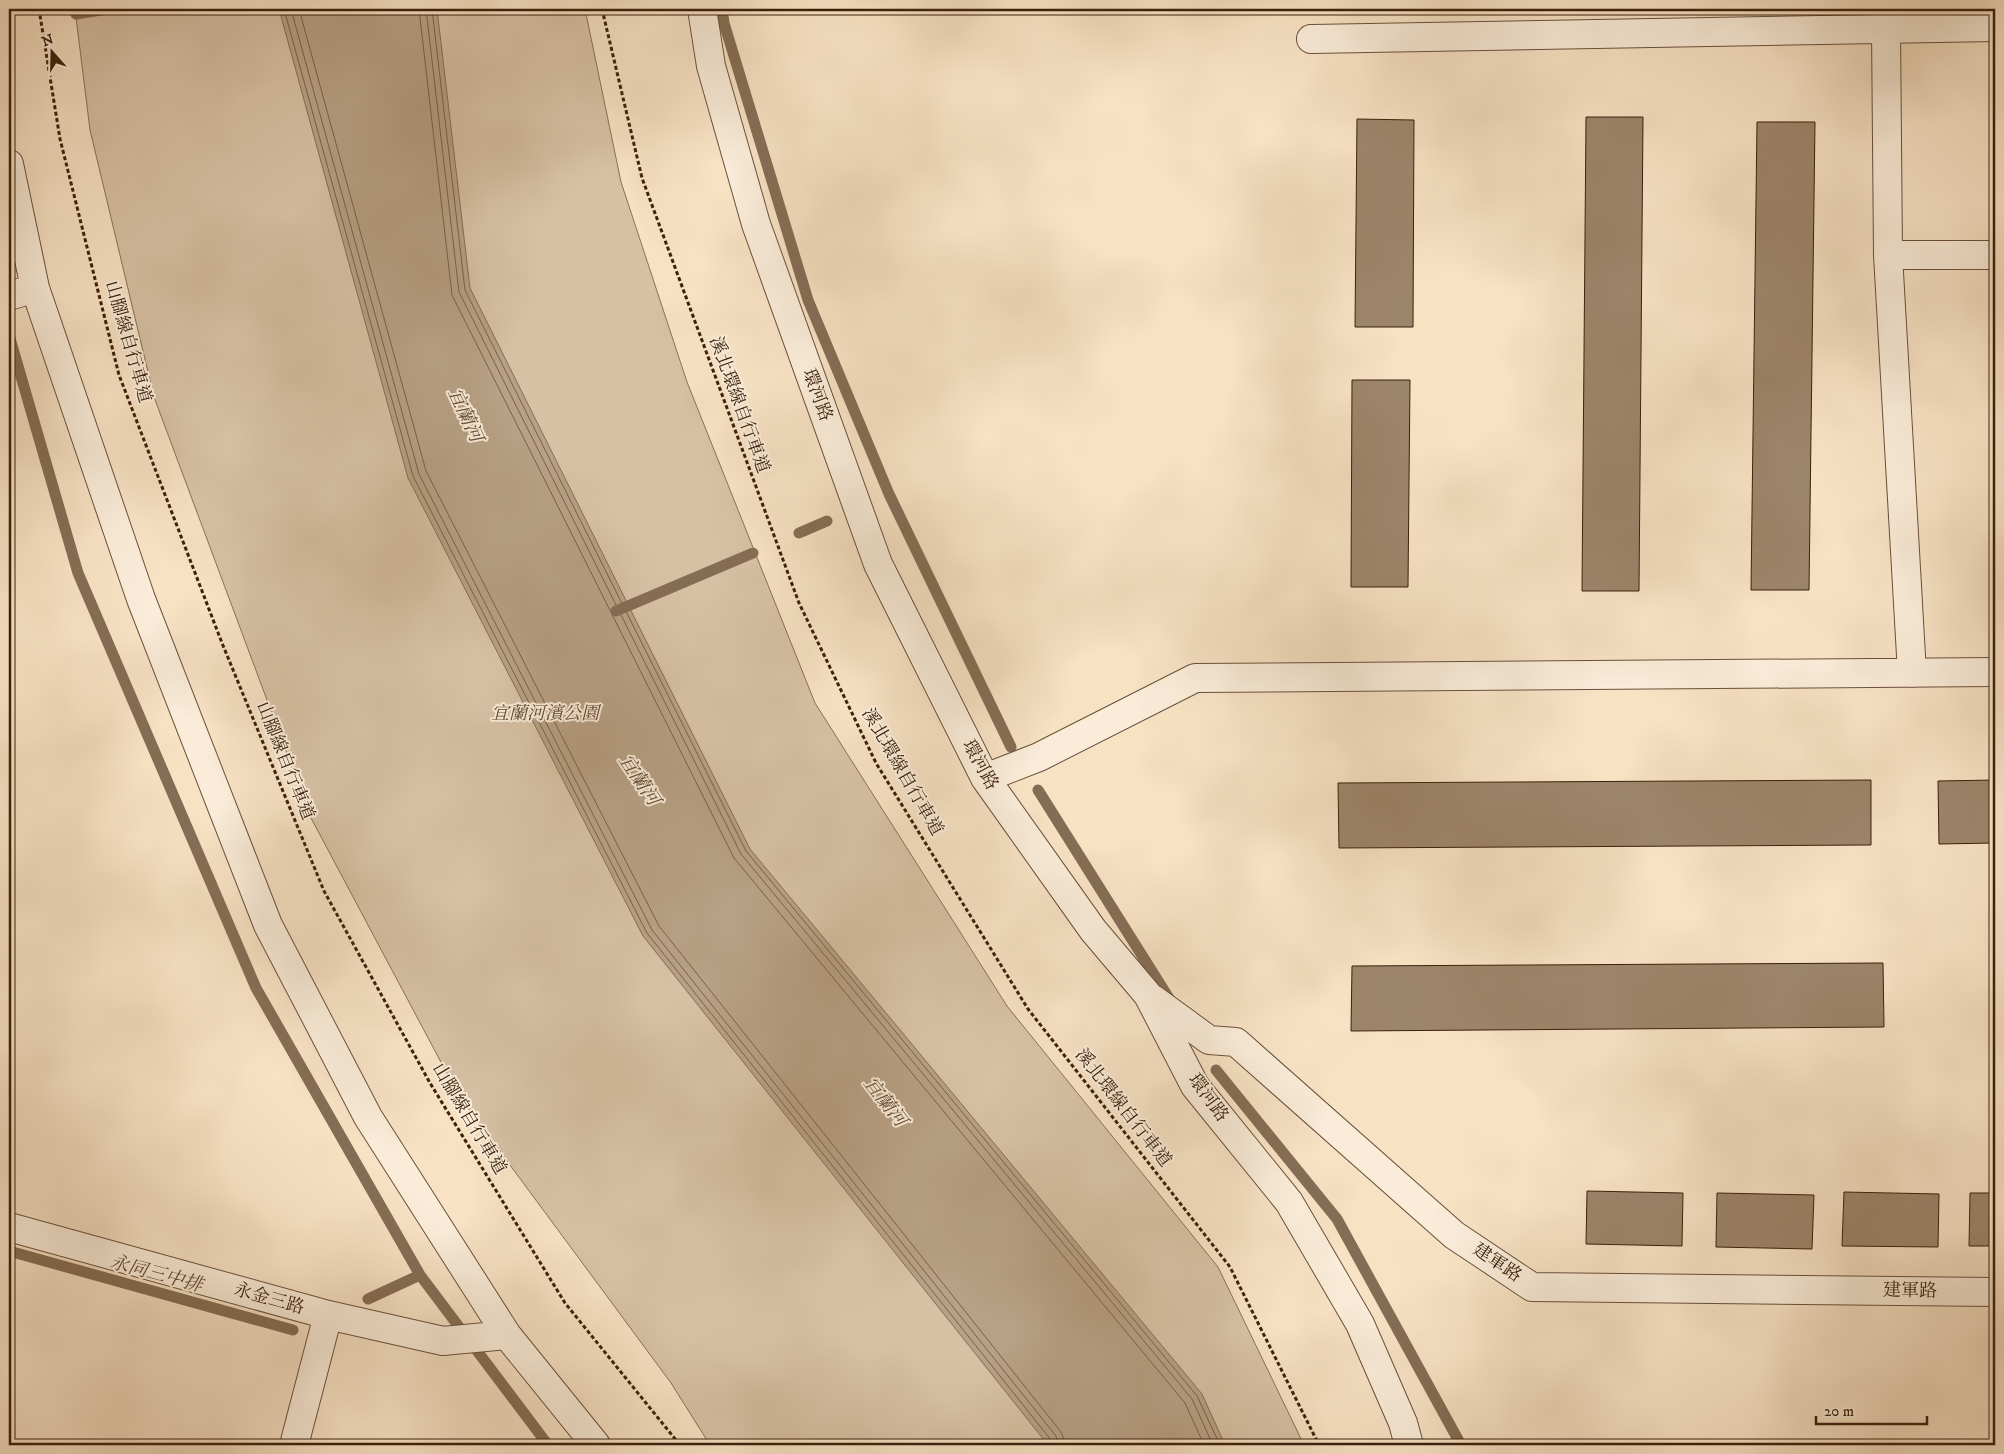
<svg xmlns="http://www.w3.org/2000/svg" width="2004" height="1454" viewBox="0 0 2004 1454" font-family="'IM FELL DW Pica','Noto Serif TC',serif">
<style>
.green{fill:#d7c1a5;stroke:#897058}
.water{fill:#b7a085;stroke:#856d55}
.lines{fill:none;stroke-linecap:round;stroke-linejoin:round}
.shore{stroke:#796048;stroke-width:1}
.stream{stroke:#856d55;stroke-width:11}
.building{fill:#9d856c;stroke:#3b200c}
.minor-casing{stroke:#6a503a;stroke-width:30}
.path{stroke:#3b200c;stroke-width:3;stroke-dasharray:4 2.5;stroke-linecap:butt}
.minor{stroke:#faecd9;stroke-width:28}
.labels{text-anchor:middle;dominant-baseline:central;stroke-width:4;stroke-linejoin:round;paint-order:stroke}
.street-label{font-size:18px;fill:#3b200c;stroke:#faecd9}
.park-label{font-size:18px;font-style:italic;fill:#624832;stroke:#faecd9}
.water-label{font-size:19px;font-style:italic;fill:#664d36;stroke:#faecd9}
</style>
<rect width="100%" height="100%" fill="#f7e2c4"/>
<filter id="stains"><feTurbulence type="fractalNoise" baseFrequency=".004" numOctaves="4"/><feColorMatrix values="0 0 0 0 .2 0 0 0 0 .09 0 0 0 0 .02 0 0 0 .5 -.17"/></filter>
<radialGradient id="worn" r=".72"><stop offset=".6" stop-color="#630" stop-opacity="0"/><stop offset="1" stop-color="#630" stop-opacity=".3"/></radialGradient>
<path class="green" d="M75,9H585L621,182L687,382L815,703L1007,1006L1218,1267L1304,1445H710L671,1383L459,1096L311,818L154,397L90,130Z"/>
<path class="water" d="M279,9H437L470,288L750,849L1202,1394L1225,1445H1048L643,936L408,478Z"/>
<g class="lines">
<path class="shore" d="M284,9L413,476L647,933L1051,1440L1052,1445
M291,9L419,474L652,930L1056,1436L1058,1445
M299,9L426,471L659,926L1061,1432L1066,1445
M419,9L452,295L734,858L1185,1403L1204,1445
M426,9L459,292L741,854L1192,1399L1213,1445
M432,9L465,290L746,851L1197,1396L1220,1445"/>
<path class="stream" d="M722,9L724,23L808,300L889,494L1011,747
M76,14L107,9
M9,335L78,573L256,988L420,1275L548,1445
M799,533L827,521
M616,611L753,553
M1038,790L1170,1000
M1216,1070L1337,1219L1461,1445
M9,1251L293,1330
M368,1299L420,1275"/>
</g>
<path class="building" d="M1586,117H1643L1639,591H1582Z
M1357,119L1414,120L1413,327H1355Z
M1757,122H1815L1809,590H1751Z
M1352,380H1410L1408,587H1351Z
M1871,780V845L1339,848L1338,783Z
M1995,780V843L1939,844L1938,781Z
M1883,963L1884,1027L1351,1031L1352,966Z
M1587,1191L1683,1193L1682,1246L1586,1244Z
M1844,1192L1939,1194L1938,1247L1842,1246Z
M1717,1193L1814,1195L1812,1249L1716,1247Z
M1970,1193H1995V1246H1969Z"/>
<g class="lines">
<g class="minor-casing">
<path id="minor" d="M702,9L711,66L756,224L878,564L985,778L1093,930L1148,995L1195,1086L1289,1202L1360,1324L1403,1423L1409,1445
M1886,28L1888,255L1912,673
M1311,39L1995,27
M9,164L35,288L141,599L268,925L368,1117L507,1335L596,1445
M1888,255H1995
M9,296L35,288
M985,778L1039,757L1195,678L1995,672
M1153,999L1209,1040L1236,1042L1454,1235L1532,1287L1995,1292
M9,1227L328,1315L443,1341L507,1335
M294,1445L328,1315"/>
</g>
<path class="path" d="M39,9L60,139L119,375L222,643L324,891L430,1083L565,1303L680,1445
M602,9L642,178L799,603L876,763L1028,1009L1230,1267L1319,1445"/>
<use href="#minor" class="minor"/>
</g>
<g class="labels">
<g class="street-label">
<text transform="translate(128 342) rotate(74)">山腳線自行車道</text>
<text transform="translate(817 395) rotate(70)">環河路</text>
<text transform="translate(739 405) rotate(70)">溪北環線自行車道</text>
<text transform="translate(285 761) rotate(68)">山腳線自行車道</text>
<text transform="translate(980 765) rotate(61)">環河路</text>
<text transform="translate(902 772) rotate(60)">溪北環線自行車道</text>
<text transform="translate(1208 1098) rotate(54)">環河路</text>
<text transform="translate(1123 1108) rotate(52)">溪北環線自行車道</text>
<text transform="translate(469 1119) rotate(59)">山腳線自行車道</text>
<text transform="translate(1497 1263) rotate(34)">建軍路</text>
<text transform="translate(1910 1291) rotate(1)">建軍路</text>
<text transform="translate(269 1299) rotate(16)">永金三路</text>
</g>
<g class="park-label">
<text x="545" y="714">宜蘭河濱公園</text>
</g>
<g class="water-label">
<text transform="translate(465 415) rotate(65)">宜蘭河</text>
<text transform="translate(639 780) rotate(56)">宜蘭河</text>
<text transform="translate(885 1102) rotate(52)">宜蘭河</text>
<text transform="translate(156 1274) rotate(15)">永同三中排</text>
</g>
</g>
<rect width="2004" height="1454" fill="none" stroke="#f7e2c4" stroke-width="30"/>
<rect x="10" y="10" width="1984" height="1434" fill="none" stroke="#3b200c" stroke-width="2.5"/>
<rect x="15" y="15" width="1974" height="1424" fill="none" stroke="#3b200c"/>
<g transform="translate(52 52) rotate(340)" stroke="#faecd9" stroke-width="4" paint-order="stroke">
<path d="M0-4L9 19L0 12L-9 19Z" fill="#3b200c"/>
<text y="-8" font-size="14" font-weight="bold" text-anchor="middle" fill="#3b200c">N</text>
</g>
<path d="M1816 1416v8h111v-8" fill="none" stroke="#3b200c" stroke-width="2.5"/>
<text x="1824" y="1416" font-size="15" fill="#3b200c" stroke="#faecd9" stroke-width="4" paint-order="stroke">20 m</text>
<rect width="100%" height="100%" filter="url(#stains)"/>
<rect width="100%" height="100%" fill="url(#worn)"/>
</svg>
